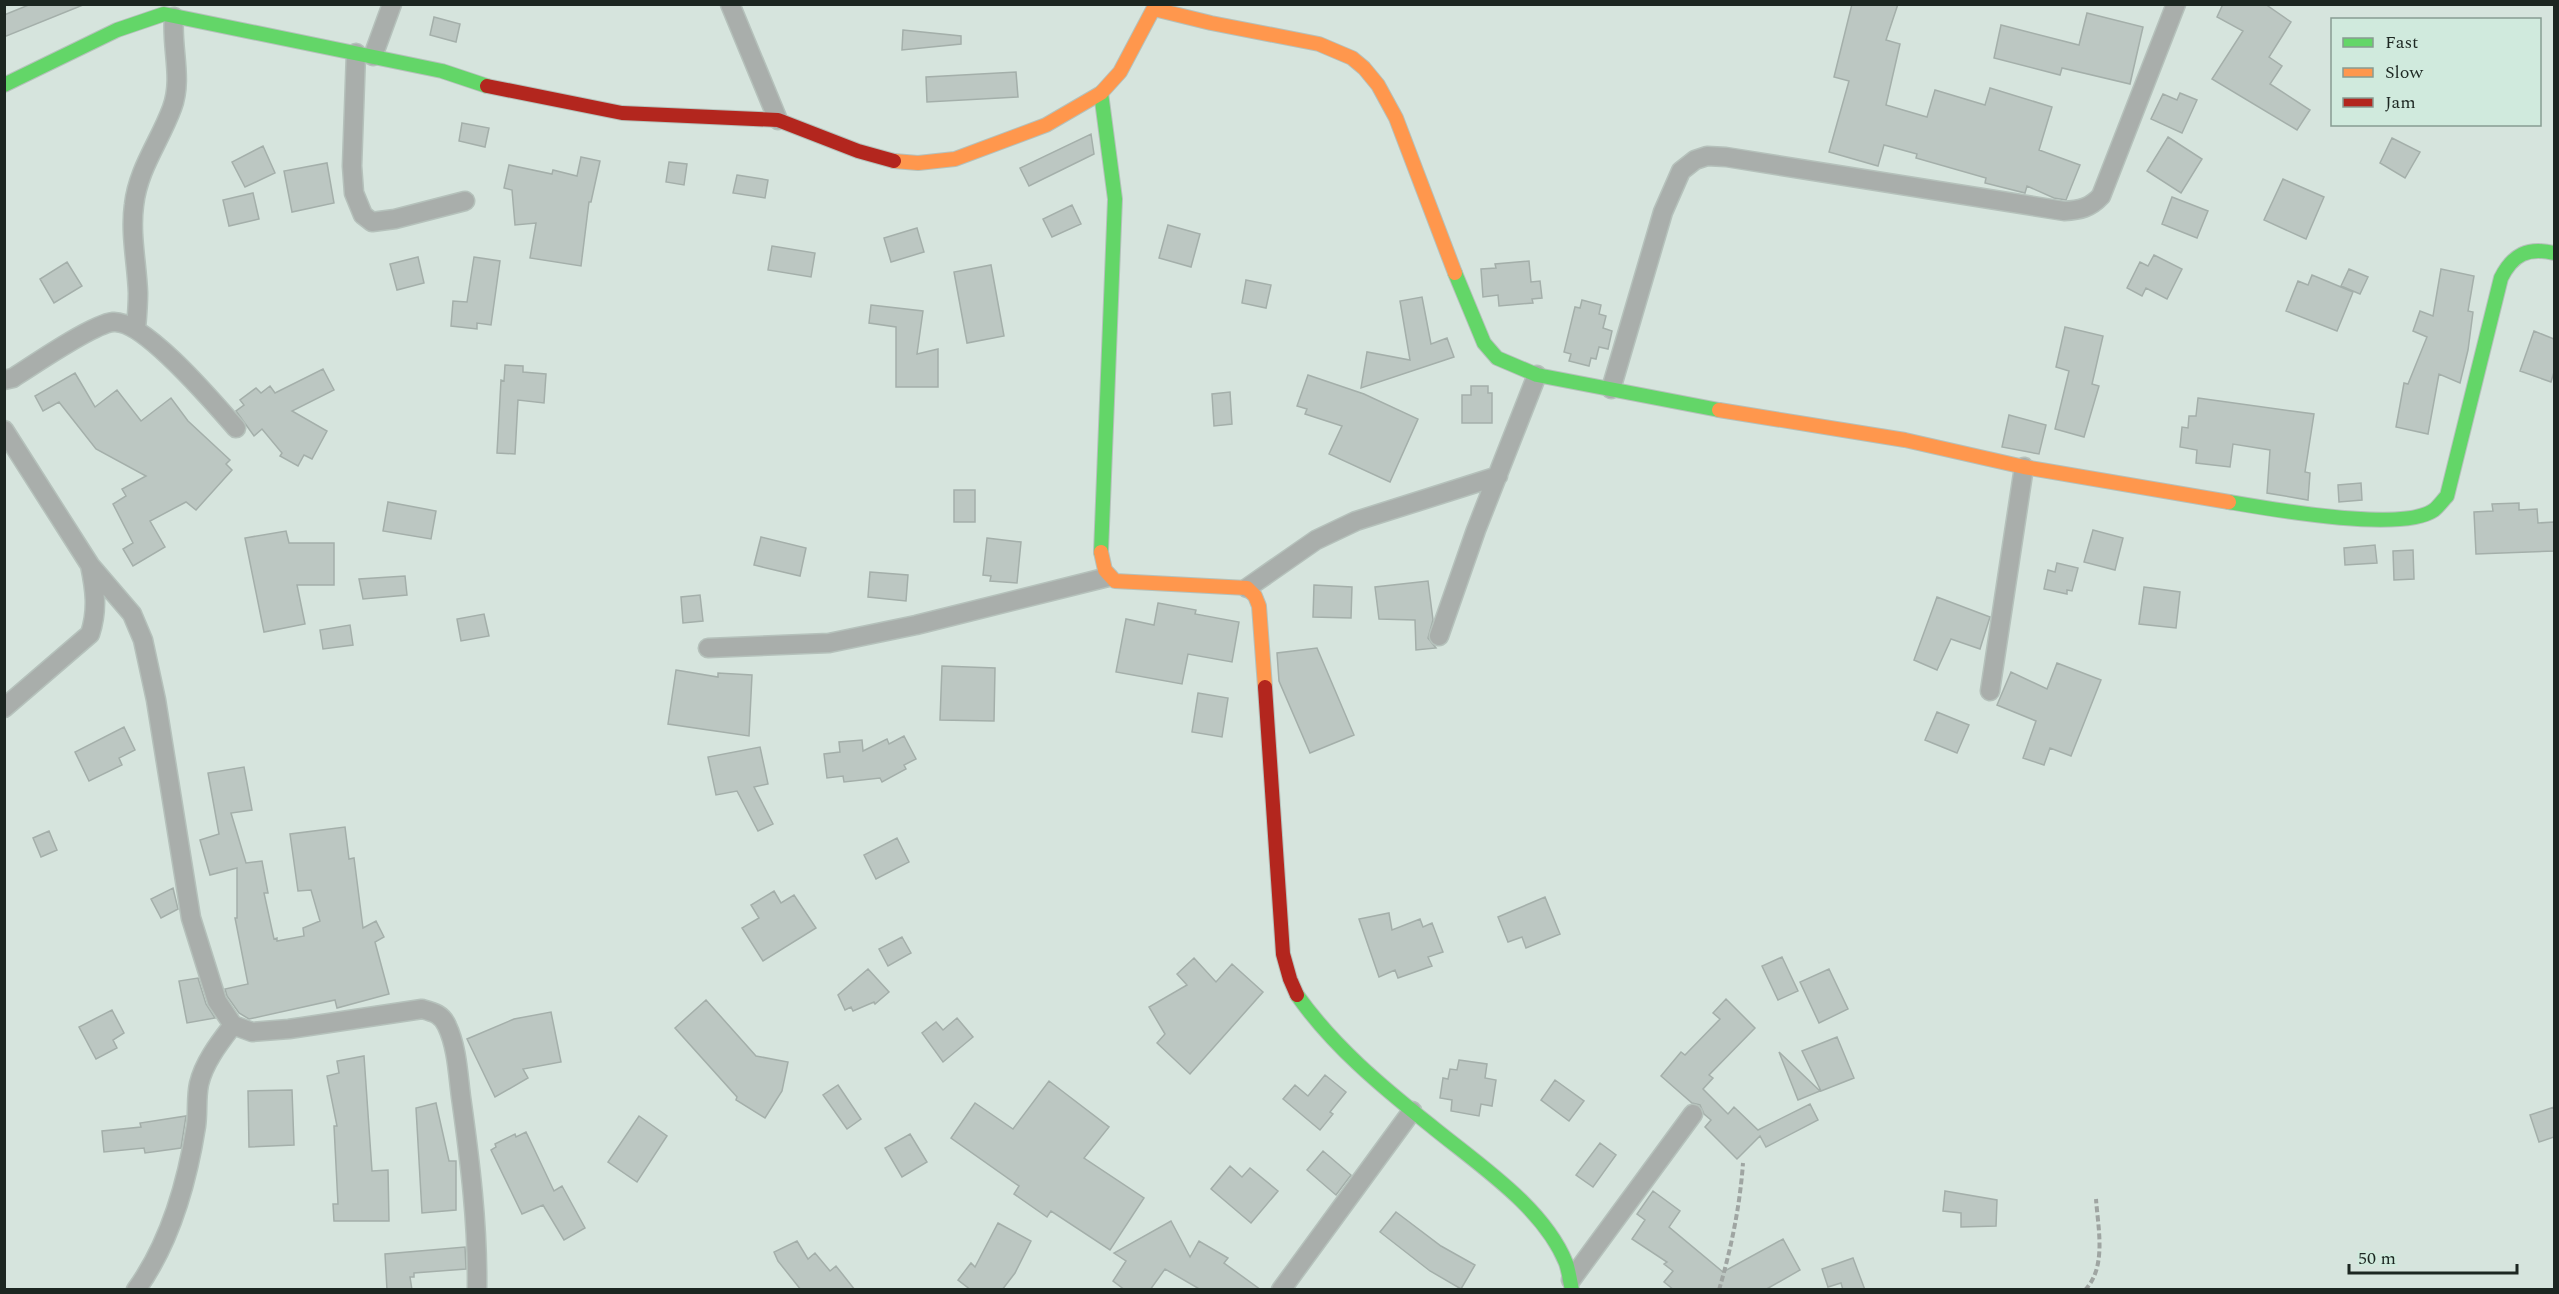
<svg xmlns="http://www.w3.org/2000/svg" width="2559" height="1294" viewBox="0 0 2559 1294" font-family="Spectral,serif">
<style>
.building{fill:#bcc7c2;stroke:#a4afaa;stroke-width:1.5}
.lines{fill:none;stroke-linecap:round;stroke-linejoin:round}
.street-casing{stroke:#b5c1bb;stroke-width:21}
.fast-casing{stroke:#b5c1bb;stroke-width:16}
.slow-casing{stroke:#b5c1bb;stroke-width:16}
.jam-casing{stroke:#b5c1bb;stroke-width:16}
.path{stroke:#9fa5a2;stroke-width:4;stroke-dasharray:6 3;stroke-linecap:butt}
.street{stroke:#a9aeab;stroke-width:18}
.fast{stroke:#63d668;stroke-width:14}
.slow{stroke:#ff974d;stroke-width:14}
.jam{stroke:#b3261e;stroke-width:14}
</style>
<rect width="100%" height="100%" fill="#d6e4dd"/>
<path class="building" d="M31,4H83V5L4,37V15Z
M1852,4H1898L1886,40L1900,44L1886,105L1927,117L1935,90L1985,105L1990,88L2052,107L2039,150L2080,165L2066,200L2054,198L2027,186L2025,193L1985,183L1986,178L1916,158L1917,154L1884,145L1878,166L1829,152L1849,81L1834,77Z
M2223,4H2265L2291,22L2269,57L2282,66L2270,84L2310,110L2297,130L2212,79L2243,31L2217,17Z
M2087,13L2143,27L2130,84L2062,68L2060,75L1994,58L2001,25L2079,45Z
M434,17L460,24L456,42L430,35Z
M903,30L961,36V44L902,50Z
M1016,72L1018,97L927,102L926,77Z
M2180,93L2197,100L2182,133L2151,119L2163,94L2177,100Z
M462,123L489,128L485,147L459,141Z
M1091,134L1094,154L1029,186L1020,168Z
M2168,137L2202,159L2181,193L2147,171Z
M2392,138L2420,152L2405,178L2380,163Z
M263,146L275,173L245,187L232,162Z
M581,157L600,161L591,202H589L581,266L530,258L536,223L515,225L512,190L504,188L509,165L552,174L553,170L577,176Z
M669,162L687,164L684,185L666,182Z
M327,163L334,203L292,212L284,171Z
M737,175L768,180L765,198L733,193Z
M2283,179L2324,197L2306,239L2264,220Z
M253,193L259,219L229,226L223,200Z
M2172,197L2208,211L2197,238L2162,224Z
M1072,205L1081,224L1052,237L1043,219Z
M1168,225L1200,234L1191,267L1159,258Z
M917,228L924,252L891,262L884,238Z
M772,246L815,253L811,277L768,270Z
M2154,255L2182,269L2167,299L2146,288L2142,296L2127,288L2140,262L2148,266Z
M418,257L424,283L397,290L390,264Z
M474,257L500,261L491,325L477,323V329L451,326L453,301L467,302Z
M1529,261L1531,282L1540,281L1542,298L1532,299L1533,303L1499,306L1498,295L1483,297L1481,269L1496,268L1495,264Z
M67,262L82,286L54,303L40,279Z
M991,265L1004,336L967,343L954,272Z
M2349,269L2368,277L2360,294L2341,286Z
M2441,269L2474,276L2468,311L2473,312L2468,350L2460,383L2439,374L2428,434L2396,427L2404,383L2408,384L2427,337L2413,331L2420,311L2433,316Z
M2312,275L2353,292L2337,331L2286,311L2298,281L2308,285Z
M1246,280L1271,285L1266,308L1242,303Z
M1422,297L1431,344L1447,338L1454,357L1361,388L1367,352L1410,360L1400,301Z
M1582,300L1601,305L1599,314L1606,316L1603,328L1612,331L1608,349L1599,347L1596,359L1591,358L1589,366L1569,361L1571,354L1564,352L1575,307L1580,308Z
M871,305L923,311L917,354L938,349V387H896V327L869,323Z
M2065,327L2103,336L2092,384L2099,386L2084,437L2055,429L2069,371L2056,367Z
M2534,331L2554,339V372L2551,382L2520,371Z
M505,365L523,366V372L546,374L544,403L518,400L515,454L497,453L501,380L504,381Z
M323,369L334,390L292,411L327,431L312,459L304,455L298,466L280,456L282,453L262,429L254,436L236,411L244,405L240,400L256,388L261,393L270,386L275,393Z
M75,373L95,407L117,390L141,421L171,398L188,421L230,460L226,464L232,470L196,510L186,502L150,521L165,547L133,566L123,549L133,543L113,504L126,496L122,489L146,476L96,449L59,402L43,411L35,396Z
M1308,375L1364,394L1418,419L1390,482L1329,454L1342,426L1305,414L1307,409L1297,406Z
M1471,386H1488V393H1492V423H1462V395H1471Z
M1230,392L1232,424L1214,426L1212,394Z
M2198,398L2314,414L2305,472L2310,473L2308,500L2267,493L2270,450L2233,444L2230,467L2196,463L2197,450L2180,447L2182,427L2188,428L2189,416H2196Z
M2009,415L2046,425L2039,454L2002,447Z
M2361,483L2362,500L2339,502L2338,485Z
M954,490H975V522H954Z
M388,502L436,511L431,539L383,531Z
M2519,503V510L2537,509L2538,523L2554,522V551L2476,554L2474,512L2493,511L2492,504Z
M2093,530L2123,538L2115,570L2084,562Z
M286,531L289,543H334V585H297L305,624L264,632L245,538Z
M761,537L806,548L800,576L754,565Z
M987,538L1021,542L1017,583L990,581L991,576L983,575Z
M2375,545L2377,563L2345,565L2344,548Z
M2413,550L2414,579L2394,580L2393,551Z
M2057,563L2078,568L2072,591L2067,590V594L2044,589L2048,570L2055,572Z
M870,572L908,575L906,601L868,597Z
M405,576L407,595L363,599L359,579Z
M1428,581L1433,620L1428,638L1436,648L1416,650L1415,620L1379,619L1375,587Z
M1314,585L1352,587L1351,618L1313,617Z
M2144,587L2180,592L2176,628L2139,624Z
M700,595L703,621L683,623L681,597Z
M1937,597L1990,617L1980,649L1951,639L1937,670L1914,660Z
M1158,603L1196,610L1195,614L1239,622L1232,662L1188,654L1182,684L1116,672L1126,619L1154,625Z
M484,614L489,636L461,641L457,619Z
M350,625L353,645L323,649L320,630Z
M1317,648L1354,735L1310,753L1279,681L1277,653Z
M2057,663L2101,680L2071,756L2050,748L2044,765L2023,758L2036,721L1997,705L2011,672L2047,689Z
M942,666L995,668L994,721L940,720Z
M676,670L718,677V673L752,675L749,736L668,724Z
M1198,693L1228,698L1222,737L1192,732Z
M1937,712L1969,725L1957,753L1925,740Z
M124,727L135,750L119,758L122,765L89,781L75,752Z
M904,736L916,759L904,765L906,769L882,782L880,778L844,782L843,776L827,778L824,754L840,752L839,742L862,740L863,751L887,739L889,744Z
M760,747L768,784L754,787L773,824L758,831L737,791L716,795L708,757Z
M244,767L252,810L231,813L246,863L262,861L268,893H264L274,939L277,938V941L304,936L303,928L320,921L311,890L298,891L290,834L345,827L349,859L354,858L363,928L376,921L384,937L375,942L389,994L337,1008L335,1000L249,1019L239,1013L227,996L225,989L248,984L235,918H237V868L210,875L200,840L219,834L208,773Z
M49,831L57,850L41,857L33,838Z
M897,838L909,862L876,879L864,855Z
M173,888L178,909L161,918L151,899Z
M774,891L781,903L794,895L816,928L763,961L742,928L759,918L751,905Z
M1545,897L1560,934L1526,948L1522,937L1508,942L1498,917Z
M1389,913L1392,930L1420,919L1423,927L1432,923L1443,952L1428,957L1432,966L1398,978L1395,970L1379,977L1359,919Z
M902,937L911,953L888,966L879,949Z
M1782,957L1798,991L1778,1000L1762,966Z
M1194,958L1216,982L1232,964L1263,992L1190,1074L1157,1043L1165,1034L1149,1007L1187,985L1177,974Z
M868,969L889,992L875,1004L874,1002L853,1011L851,1007L845,1010L838,995Z
M1829,969L1848,1009L1819,1023L1800,982Z
M198,978L206,1004L215,1018L187,1023L179,981Z
M1726,999L1755,1028L1709,1075L1713,1078L1703,1089L1728,1114L1734,1107L1758,1130L1810,1104L1818,1120L1766,1147L1760,1136L1737,1159L1705,1127L1711,1120L1704,1114L1700,1105L1692,1103L1661,1076L1681,1052L1685,1055L1720,1019L1713,1013Z
M706,1000L756,1056L788,1062L782,1091L765,1118L736,1100L737,1097L675,1028Z
M112,1010L124,1033L113,1040L117,1048L96,1059L79,1027Z
M551,1012L561,1062L523,1069L528,1078L495,1097L467,1039L514,1019Z
M957,1018L973,1037L943,1062L922,1033L936,1022L943,1030Z
M1837,1037L1854,1078L1821,1091L1802,1051Z
M1779,1052L1820,1091L1798,1100Z
M364,1056L372,1171L388,1170L389,1221H334L333,1204H338L334,1126H337L327,1076L339,1073L337,1061Z
M1459,1060L1487,1064L1485,1078L1496,1080L1492,1106L1481,1104L1479,1116L1451,1111L1452,1100L1440,1098L1443,1078L1448,1079L1450,1069L1457,1070Z
M1325,1075L1346,1092L1330,1112L1333,1114L1320,1130L1283,1099L1295,1085L1308,1096Z
M1555,1080L1584,1101L1569,1121L1541,1100Z
M1049,1081L1109,1127L1084,1158L1144,1198L1110,1250L1051,1211L1047,1217L1014,1194L1019,1186L951,1138L975,1103L1013,1129Z
M838,1085L861,1119L847,1129L823,1095Z
M292,1090L294,1145L249,1147L248,1091Z
M436,1103L449,1161H456V1210L422,1213L416,1108Z
M2554,1107V1137L2539,1142L2530,1115Z
M186,1116L181,1148L145,1153L144,1148L104,1152L102,1131L141,1127L140,1123Z
M639,1116L667,1136L637,1182L608,1162Z
M526,1132L554,1191L562,1186L585,1228L564,1240L543,1205L522,1214L491,1150L496,1147L495,1144L515,1134L516,1137Z
M910,1134L927,1162L902,1177L885,1148Z
M1600,1143L1616,1155L1593,1187L1576,1175Z
M1323,1151L1351,1175L1336,1195L1307,1170Z
M1230,1166L1242,1177L1250,1168L1278,1191L1251,1223L1211,1189Z
M1653,1191L1680,1211L1669,1227L1723,1272L1783,1239L1800,1270L1765,1290H1674L1664,1282L1673,1271L1664,1264L1667,1262L1632,1239L1645,1220L1637,1214Z
M1945,1191L1997,1200L1996,1226L1961,1227V1213L1943,1211Z
M1396,1212L1441,1246L1475,1265L1461,1289L1430,1271L1380,1232Z
M1171,1221L1190,1257L1199,1241L1228,1258L1224,1263L1261,1290H1201L1165,1269L1150,1290H1125L1113,1281L1126,1261L1114,1253Z
M998,1223L1031,1241L1015,1273L1002,1290H971L958,1280L971,1263L975,1267Z
M797,1241L808,1259L815,1253L830,1271L836,1266L855,1290H801L778,1261L774,1252Z
M465,1247L466,1269L414,1273V1277H410L412,1290H387L385,1254Z
M1853,1258L1865,1290H1843L1841,1283L1828,1287L1822,1269Z"/>
<g class="lines">
<g class="street-casing">
<path id="street" d="M730,4L778,120
M356,53L352,166L354,193L363,215L372,222L395,219L465,201
M373,56L392,4
M136,329C137,317 138,305 138,293C137,264 130,234 134,205C138,169 160,141 172,108C183,79 171,47 174,17
M4,380L13,378C33,365 93,324 113,322C143,319 215,404 236,428
M1611,389L1663,212L1681,171L1695,160L1707,156L1726,157L2064,211C2080,210 2090,208 2101,196L2176,4
M4,430L90,565L132,614L143,640L156,700L191,918L217,1001L233,1025L252,1032L289,1029L422,1009C433,1012 442,1014 447,1026C457,1047 458,1074 461,1097C470,1161 478,1225 477,1290
M1247,588L1316,540L1356,521L1498,476
M1439,636L1476,530L1537,375
M708,648L829,643L916,625L1108,577
M1990,691L2024,467
M4,708L90,634C98,610 95,589 90,565
M1571,1280L1693,1114
M136,1290C170,1243 187,1183 196,1126C198,1112 196,1098 199,1084C204,1062 220,1042 233,1025
M1281,1290L1412,1111"/>
</g>
<g class="fast-casing">
<path id="fast" d="M4,85L117,30L164,14L442,71L487,86
M1455,273L1484,343L1497,358L1537,375L1719,410
M2229,502C2270,509 2402,533 2434,510C2439,506 2443,500 2447,496L2501,278C2513,254 2528,247 2554,253
M1101,552L1115,199L1101,93
M1297,995C1333,1046 1381,1086 1430,1125C1476,1163 1543,1206 1566,1263C1569,1272 1570,1281 1572,1290"/>
</g>
<g class="slow-casing">
<path id="slow" d="M1154,9L1211,23L1319,44L1352,58L1364,68L1378,85L1396,118L1455,273
M894,161L918,163L955,159L1046,125L1101,93L1120,72L1156,4
M1719,410L1905,440L2024,467L2229,502
M1101,552L1105,570L1115,581L1247,588L1255,596L1259,606L1265,687"/>
</g>
<g class="jam-casing">
<path id="jam" d="M487,86L622,113L778,120L858,151L894,161
M1265,687L1283,954L1290,979L1297,995"/>
</g>
<path class="path" d="M1719,1290C1731,1249 1740,1206 1743,1163
M2085,1290C2107,1267 2098,1228 2096,1199"/>
<use href="#street" class="street"/>
<use href="#fast" class="fast"/>
<use href="#slow" class="slow"/>
<use href="#jam" class="jam"/>
</g>
<rect width="2559" height="1294" fill="none" stroke="#1c2621" stroke-width="12"/>
<rect x="2331" y="18" width="210" height="108" fill="#d0eadd" stroke="#889c92" stroke-width="1.5"/>
<rect x="2343" y="38" width="30" height="9" fill="#63d668" stroke="#889c92" stroke-width="1.5"/>
<text x="2385" y="48" font-size="18" fill="#1c2621">Fast</text>
<rect x="2343" y="68" width="30" height="9" fill="#ff974d" stroke="#889c92" stroke-width="1.5"/>
<text x="2385" y="78" font-size="18" fill="#1c2621">Slow</text>
<rect x="2343" y="98" width="30" height="9" fill="#b3261e" stroke="#889c92" stroke-width="1.5"/>
<text x="2385" y="108" font-size="18" fill="#1c2621">Jam</text>
<path d="M2349 1264v9h168v-9" fill="none" stroke="#1c2621" stroke-width="3"/>
<text x="2358" y="1264" font-size="18" fill="#1c2621" stroke="#d0eadd" stroke-width="4.5" paint-order="stroke">50 m</text>
</svg>
